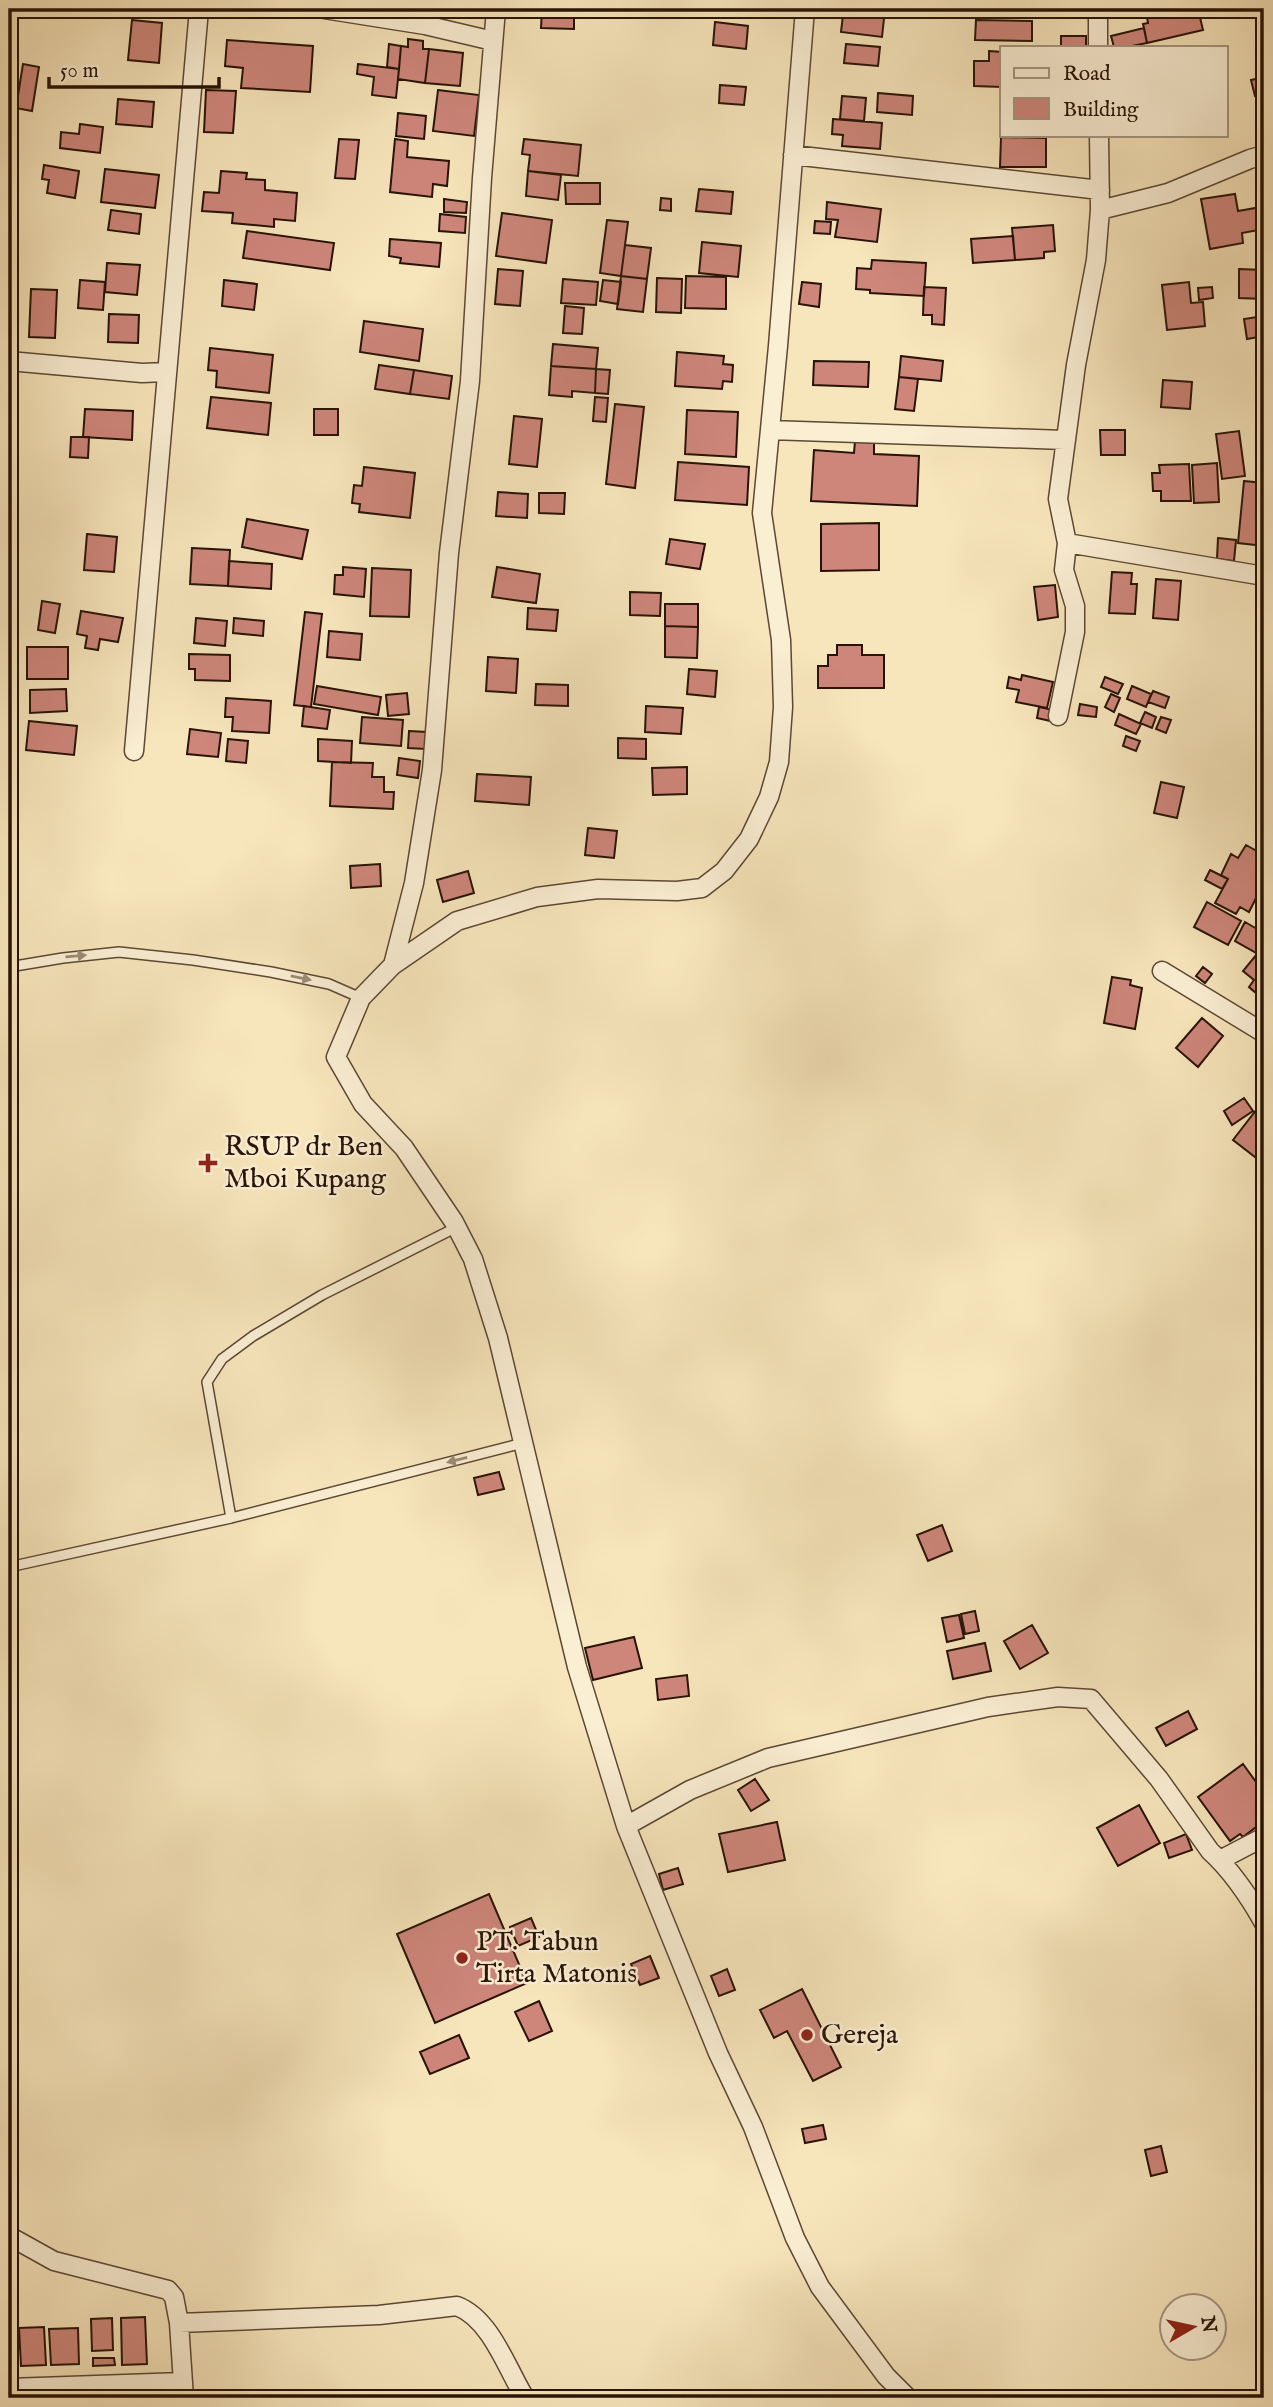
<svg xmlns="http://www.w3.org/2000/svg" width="1273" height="2407" viewBox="0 0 1273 2407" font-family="'IM FELL English',serif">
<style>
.building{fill:#ce867b;stroke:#281306;stroke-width:2}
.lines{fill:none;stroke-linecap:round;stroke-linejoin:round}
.lane-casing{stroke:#5c4833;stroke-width:12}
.street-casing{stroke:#5c4833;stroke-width:21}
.lane{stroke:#faeed3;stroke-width:9}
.street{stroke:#faeed3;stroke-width:18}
.oneway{fill:#9c8b77}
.poi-dot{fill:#8f2418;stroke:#faeed3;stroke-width:2.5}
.labels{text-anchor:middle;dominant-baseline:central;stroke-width:5;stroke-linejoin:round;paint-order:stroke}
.poi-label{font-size:28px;fill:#281306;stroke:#faeed3;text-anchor:start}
</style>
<rect width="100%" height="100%" fill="#f7e5bb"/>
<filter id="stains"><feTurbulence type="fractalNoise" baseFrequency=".00286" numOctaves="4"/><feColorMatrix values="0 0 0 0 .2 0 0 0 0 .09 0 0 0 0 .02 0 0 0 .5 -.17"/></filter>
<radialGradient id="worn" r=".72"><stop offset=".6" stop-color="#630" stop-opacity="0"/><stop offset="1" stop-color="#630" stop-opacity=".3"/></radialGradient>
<path class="building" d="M390,9H433L432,19L389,12Z
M433,9H484L482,18L433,11Z
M542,9H574V29L541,28Z
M850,9H885L882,37L841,32L843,15L849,16Z
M1152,9H1198L1203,30L1147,43L1143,24L1148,23L1146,10Z
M132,20L162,23L159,63L128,60Z
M976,20L1032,21V41L975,40Z
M715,22L748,26L746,49L713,45Z
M1144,28L1147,43L1127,47H1114L1111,36Z
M1061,36H1086V47H1061Z
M408,39L423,41V49H429L425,83L398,79L401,46L408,47Z
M227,40L313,46L310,92L241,88L243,68L225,66Z
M389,44L401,46L399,69L387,67Z
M846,44L880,47L878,66L844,63Z
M429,49L463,53L460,86L425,83Z
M989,51L1002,52V87L974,86V61H989Z
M23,64L39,67L32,111L16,108Z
M358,64L399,69L396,98L372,95L374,77L357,74Z
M1264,77V94L1255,96L1251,80Z
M720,85L746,87L744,105L719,103Z
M206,90L236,91L233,133L204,132Z
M438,90L479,95L474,136L433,131Z
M878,93L913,96L912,115L877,112Z
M1264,94V131L1257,96Z
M842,96L866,98L864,121L840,119Z
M118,99L154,102L152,127L116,124Z
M1001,101L1002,135H1046V138L1001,137Z
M398,113L426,116L424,139L396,136Z
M833,119L882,123L880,149L842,146L843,135L832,134Z
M80,124L103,127L100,153L60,148L61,132L79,134Z
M1001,137L1046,138V167H1000Z
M339,139L359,140L355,179L335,178Z
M395,139L408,141L407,157L449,161L447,186L433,184L432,197L390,192Z
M524,139L581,145L578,176L528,171L530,155L522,154Z
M44,165L79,171L75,198L47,193L49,180L42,179Z
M105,169L159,175L155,208L101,202Z
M221,171L247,173L246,179L265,180V190L297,193L295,221L274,219V227L232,223L233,213L202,211L204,192L219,193Z
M528,171L561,175L558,200L526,196Z
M565,183H600V204H566Z
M699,189L733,192L731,214L696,211Z
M1235,194L1238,211L1261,207L1264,229L1242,233L1243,243L1210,249L1201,199Z
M661,198L671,199V211L660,210Z
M444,199L467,202L466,213L444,212Z
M827,202L881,209L877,242L835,237L838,220L826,219Z
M111,210L141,214L139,234L108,230Z
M502,213L552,220L546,263L496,256Z
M440,214L466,217L465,233L439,231Z
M607,220L628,222L621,276L600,273Z
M815,221L831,222L830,234L814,233Z
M1053,225L1055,251L1044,252V258L1015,260L1012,228Z
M247,231L334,243L330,270L243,258Z
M1013,236L1015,260L973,263L971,239Z
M390,239L441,243L439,267L400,263L401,258L389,256Z
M702,242L741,246L738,277L699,273Z
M625,245L651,248L647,279L621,276Z
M872,260L926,263L924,296L870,293V290L856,289L857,268L871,269Z
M107,263L140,265L137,295L105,292Z
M498,269L523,271L520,306L495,304Z
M1239,269L1264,270V299L1239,298Z
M621,276L647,279L643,312L617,309Z
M686,276L726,277V309L685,308Z
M657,278L682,279L681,313L656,312Z
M563,279L598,282L596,305L561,303Z
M80,280L105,282L103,310L78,308Z
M224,280L257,284L254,310L222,306Z
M603,280L621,282L618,304L600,301Z
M802,282L821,284L819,307L799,304Z
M1189,282L1191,303L1203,302L1205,326L1167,330L1162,285Z
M924,287L946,288L944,325L932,324V315H923Z
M1212,287L1213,298L1199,300L1198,288Z
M31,289L57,290L55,338L29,337Z
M565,306L584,308L582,334L563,333Z
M109,314L139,315L138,343L108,342Z
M1264,316V336L1247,339L1244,319Z
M364,321L423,329L419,361L360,352Z
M553,344L598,348L596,369L551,366Z
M210,348L273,355L269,393L216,387L217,371L208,370Z
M677,352L724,356L723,364L733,365L732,382L723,381L722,389L675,386Z
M901,356L943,361L941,381L899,377Z
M814,361L869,362L868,387L813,385Z
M379,365L414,370L410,394L375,389Z
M551,366L596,369L595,393L572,391V397L549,395Z
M596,369L610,370L608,394L595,393Z
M414,370L452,376L449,399L410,394Z
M899,377L918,379L914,411L895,409Z
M1163,380L1192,382L1190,409L1161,407Z
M211,397L271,403L268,435L207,428Z
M595,397L608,398L606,422L593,421Z
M615,404L644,407L635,488L606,484Z
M85,409L133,411L132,440L83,437Z
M314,409H338V435H314Z
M687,410L738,412L736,457L685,454Z
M514,416L542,419L537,467L509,464Z
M1100,430H1125V455H1101Z
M1239,431L1245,476L1222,479L1216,434Z
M71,437H89L88,458L70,457Z
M855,441L874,443V454L919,456L917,506L811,501L814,450L854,453Z
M678,462L749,467L747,505L675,500Z
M1217,463L1219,502L1194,503L1192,465Z
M1189,464L1191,501H1161V491H1153L1152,473H1160L1159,465Z
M364,467L415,473L410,518L359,512L360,504L352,503L354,485L362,486Z
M1244,481L1264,483V546L1238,543Z
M498,492L528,494L527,518L496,516Z
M539,493H565L564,514L539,513Z
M247,519L308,530L302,559L242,547Z
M879,523V570L821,571V524Z
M87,534L117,537L114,572L84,570Z
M1218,538L1236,540L1234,561L1217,559Z
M670,539L705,544L700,569L666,564Z
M192,548L230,550L228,586L190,584Z
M229,561L272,564L271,589L228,586Z
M343,567L366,569L364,597L334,594L335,575H343Z
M497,567L540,574L536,603L492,597Z
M372,568L411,570L409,617L370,616Z
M1112,572L1132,573L1131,584H1137L1135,614L1109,613Z
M1156,579L1181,581L1178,620L1153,618Z
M1055,585L1058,617L1038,620L1034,587Z
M630,592L661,593L660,616L630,615Z
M42,601L60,604L55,633L38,630Z
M665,604H698V627L665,626Z
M528,608L558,610L556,631L527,629Z
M81,611L123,618L118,642L100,639L98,650L85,648L87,636L77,634Z
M305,612L322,614L311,707L294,705Z
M196,618L227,621L225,646L194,643Z
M234,618L264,621L263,636L233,633Z
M665,626L698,627L697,658L665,657Z
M329,631L362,634L360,660L327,657Z
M837,645H862V655H884V688H818V666H828V655H837Z
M27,647H68V679H27Z
M189,654L230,655V681L195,680V669H189Z
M488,657L518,659L516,693L486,691Z
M689,669L717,671L715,697L687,694Z
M1022,675L1053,682L1047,708L1016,702L1019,690L1007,688L1009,677L1021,680Z
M1105,677L1123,684L1118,694L1101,687Z
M536,684L568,685V706L535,705Z
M317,686L381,697L378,715L314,704Z
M1132,686L1151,694L1146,707L1127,699Z
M66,689L67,711L30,713V690Z
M1153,691L1169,697L1165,708L1148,702Z
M407,693L409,714L388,716L386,695Z
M1111,694L1120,698L1114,712L1105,707Z
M226,698L271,701L269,733L232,731L233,717H225Z
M1080,704L1097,707L1096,717L1078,715Z
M304,706L330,710L327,729L302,726Z
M646,706L683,708L681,734L645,732Z
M1039,707L1058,711L1055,722L1037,718Z
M1145,712L1156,717L1152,728L1140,723Z
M1119,714L1141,724L1136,734L1115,725Z
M362,717L403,720L401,746L360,743Z
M1161,717L1171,720L1166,733L1156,729Z
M29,721L77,726L74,755L26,750Z
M190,729L221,733L218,757L187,754Z
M409,731L427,732L426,749L408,748Z
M1126,736L1140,741L1136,751L1123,746Z
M618,738L646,739V759L618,758Z
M228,739L248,741L246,763L226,761Z
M318,739L352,741L351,763L318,761Z
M399,758L420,761L418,778L397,775Z
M332,762L373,763L372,777H384V792H394L393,809L330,806Z
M687,767V794L653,795L652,768Z
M477,774L531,777L529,805L475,801Z
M1161,782L1184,787L1177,818L1154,813Z
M588,828L617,831L614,858L585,855Z
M1246,845L1262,854L1257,864L1264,869V882L1249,912L1240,907L1236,914L1215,903L1228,879L1221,875L1231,854L1238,858Z
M380,864L381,886L351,888L350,866Z
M1210,870L1228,879L1222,889L1205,880Z
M468,871L474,893L443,902L437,880Z
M1207,902L1241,921L1228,945L1194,927Z
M1245,922L1264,933V946L1260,955L1235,941Z
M1257,954L1264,960V1000L1249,987L1254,980L1243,971Z
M1203,967L1212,974L1205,983L1196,976Z
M1112,977L1131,980L1130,985L1142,988L1135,1029L1104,1023Z
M1202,1018L1223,1036L1198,1067L1176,1048Z
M1244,1098L1253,1111L1232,1125L1224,1111Z
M1257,1109L1264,1115V1164L1233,1140Z
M499,1472L504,1489L478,1495L474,1478Z
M942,1525L952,1551L928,1561L917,1535Z
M975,1611L979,1631L965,1634L961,1614Z
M959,1615L964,1638L947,1642L942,1618Z
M1032,1625L1048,1653L1020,1669L1004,1641Z
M634,1637L642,1668L593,1680L585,1648Z
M985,1643L991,1671L953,1679L947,1651Z
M687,1675L689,1696L658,1700L656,1679Z
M1188,1711L1197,1729L1166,1746L1156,1728Z
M1243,1764L1264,1793V1816L1258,1821L1260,1824L1243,1837L1240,1834L1230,1841L1198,1797Z
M755,1779L769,1800L751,1811L738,1790Z
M1139,1805L1160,1843L1118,1866L1097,1828Z
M777,1822L785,1860L728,1872L719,1834Z
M1186,1834L1192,1850L1169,1858L1164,1843Z
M678,1868L683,1884L663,1890L659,1874Z
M489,1894L527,1983L435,2023L397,1934Z
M531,1918L539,1937L518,1946L510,1927Z
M650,1956L659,1978L640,1985L631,1964Z
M727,1969L735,1990L719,1996L711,1976Z
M802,1989L841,2067L813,2081L787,2031L774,2038L760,2010Z
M539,2001L552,2031L529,2041L515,2012Z
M459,2035L469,2058L430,2074L420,2052Z
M823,2125L826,2139L805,2143L802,2129Z
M1161,2146L1167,2172L1151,2176L1145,2150Z
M145,2317L147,2364L122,2365L121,2318Z
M112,2318L113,2350L92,2351L91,2319Z
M9,2322H16L18,2367H9Z
M44,2327L46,2365L21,2366L19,2328Z
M78,2328L79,2364L51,2365L49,2329Z
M93,2358H114L115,2365L93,2366Z"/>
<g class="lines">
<g class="lane-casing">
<path id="lane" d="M9,967L63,958L119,952L193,960L271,972L329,984L361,998
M231,1518L207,1382L222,1359L253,1336L322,1295L457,1227
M9,1567L231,1518L523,1443"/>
</g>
<g class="street-casing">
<path id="street" d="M324,9L425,25L493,41
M496,9L482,178L470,381L449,553L432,770L414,883L393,965L361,998L336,1057L363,1104L404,1148L454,1222L473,1259L498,1338L577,1667L626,1826L718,2053L753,2127L795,2238L820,2287L886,2376L908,2398
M1098,9V47
M793,155L1100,190
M1100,210L1168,193L1250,159L1264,155
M9,361L142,373L167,372
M770,430L1064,440
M1067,543L1264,576
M1058,716L1075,632V606L1064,570L1067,543L1058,499L1076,365L1096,260L1100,210L1099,135
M134,751L199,9
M393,965L457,921L537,897L598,889L677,891L702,888L724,871L749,839L769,797L779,762L783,707L781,640L762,513L778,346L805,9
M1162,971L1264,1033
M626,1826L690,1790L768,1758L988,1707L1058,1697L1091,1699L1159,1779L1210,1851C1232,1871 1250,1898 1264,1923
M1220,1860L1264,1837
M9,2236L54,2261L168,2290L174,2297L179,2323L379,2315L457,2306C491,2319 507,2369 525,2398
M179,2323L184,2398
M9,2388L183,2382"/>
</g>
<use href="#lane" class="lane"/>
<use href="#street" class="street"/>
</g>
<defs><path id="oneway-solid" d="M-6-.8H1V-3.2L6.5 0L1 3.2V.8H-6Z" transform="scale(1.75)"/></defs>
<g class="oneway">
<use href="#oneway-solid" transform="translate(76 956) rotate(-5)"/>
<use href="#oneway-solid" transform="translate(301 978) rotate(12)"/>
<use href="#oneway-solid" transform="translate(457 1460) rotate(166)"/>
</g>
<g class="poi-dot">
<path d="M204.5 1152.5h7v7h7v7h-7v7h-7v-7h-7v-7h7z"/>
<circle cx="462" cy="1958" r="7"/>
<circle cx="807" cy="2035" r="7"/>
</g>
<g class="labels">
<g class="poi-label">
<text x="224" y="1147">RSUP dr Ben<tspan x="224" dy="32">Mboi Kupang</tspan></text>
<text x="476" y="1942">PT. Tabun<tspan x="476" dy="32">Tirta Matonis</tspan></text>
<text x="821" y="2035">Gereja</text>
</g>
</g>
<rect width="1273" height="2407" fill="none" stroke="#f7e5bb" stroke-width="35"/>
<rect x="10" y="10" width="1252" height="2386" fill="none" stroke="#281306" stroke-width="3.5"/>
<rect x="18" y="18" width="1238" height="2372" fill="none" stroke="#281306" stroke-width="2"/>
<rect x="1000" y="46" width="228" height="91" fill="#faeed3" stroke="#a69681" stroke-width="2"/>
<rect x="1014" y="68" width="35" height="10" fill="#faeed3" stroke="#a69681" stroke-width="2"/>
<text x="1063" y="80" font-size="21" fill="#281306">Road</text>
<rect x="1014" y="98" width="35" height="21" fill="#ce867b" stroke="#a69681" stroke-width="2"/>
<text x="1063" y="116" font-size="21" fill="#281306">Building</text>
<g transform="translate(1193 2327) rotate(81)"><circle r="33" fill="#faeed3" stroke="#a69681" stroke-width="2"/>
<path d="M0-5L12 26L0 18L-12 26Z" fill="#8f2418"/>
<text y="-10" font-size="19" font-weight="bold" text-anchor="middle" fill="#281306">N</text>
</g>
<path d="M49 77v10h170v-10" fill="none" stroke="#281306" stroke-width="3.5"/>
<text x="60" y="77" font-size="21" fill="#281306" stroke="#faeed3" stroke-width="5" paint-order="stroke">50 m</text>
<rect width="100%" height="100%" filter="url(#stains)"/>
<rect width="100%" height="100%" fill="url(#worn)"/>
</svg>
